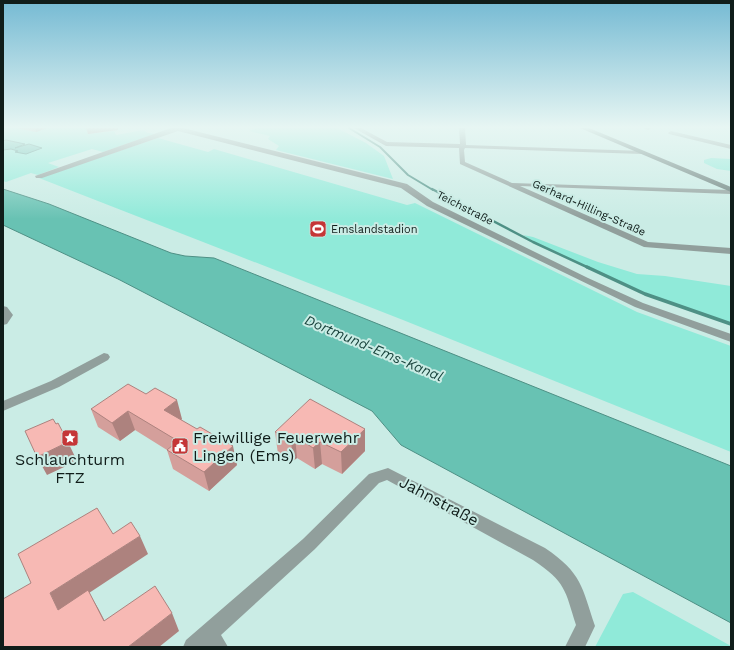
<svg xmlns="http://www.w3.org/2000/svg" width="734" height="650" viewBox="0 0 734 650" font-family="'Work Sans',sans-serif">
<style>
.green{fill:#90ead9}
.water{fill:#68c2b3;stroke:#4e9085}
.lines{fill:none;stroke-linecap:round;stroke-linejoin:round}
.stream-far2{stroke:#4e9085;stroke-width:2}
.stream-far1{stroke:#4e9085;stroke-width:2.5}
.stream{stroke:#4e9085;stroke-width:3.5}
.street{fill:#919f9c;fill-rule:evenodd}
.secondary{fill:#697d79;fill-rule:evenodd}
.wall{fill:#d49f9b}
.shaded-wall{fill:#ad827e}
.building{fill:#f7b9b4;stroke:#ad827e}
.labels{text-anchor:middle;dominant-baseline:central;stroke-width:4;stroke-linejoin:round;paint-order:stroke}
.far-street-label{font-size:11px;fill:#101d1a;stroke:#caece5}
.far-poi-label{font-size:11px;fill:#101d1a;stroke:#caece5;text-anchor:start}
.water-label{font-size:14px;font-style:italic;fill:#1a443d;stroke:#caece5}
.near-poi-label{font-size:16px;fill:#101d1a;stroke:#caece5;text-anchor:start}
.near-street-label{font-size:16px;fill:#101d1a;stroke:#caece5}
</style>
<rect width="100%" height="100%" fill="#caece5"/>
<path class="green" d="M3,128H87L88,134L114,131L116,135L143,130L148,133L155,134L103,152L92,149L48,163L59,167L38,175L31,173L6,182L3,181V150L11,149L19,151L41,148L29,144L17,149L14,148L24,144L6,140L3,141Z
M256,128H337L366,143L384,156L393,179L276,150L279,146L268,139L270,136L249,131Z
M158,138L208,152L214,149L407,205L415,203L637,312L731,346V452L403,320L39,178Z
M711,158L731,159V171L717,169L704,163V160Z
M523,235L533,237L598,262L637,274L665,276L731,286V323L646,294L534,242Z
M633,592L731,646V647H595L623,594Z"/>
<path class="water" d="M6,140L25,144L15,148L29,144L42,148L26,154L15,152L18,151L11,149L3,150V141Z
M3,189L49,204L171,253L185,256L214,258L731,466V623L401,445L372,411L118,279L3,225Z"/>
<g class="lines">
<path class="stream-far2" d="M349,128L380,147L408,175L433,190"/>
<path class="stream-far1" d="M432,189L533,242L589,268"/>
<path class="stream" d="M587,267L645,294L731,324"/>
<path class="street" d="M171,128H183L407,184L433,202L588,278L643,303L731,334V342L635,307L427,206L401,188L178,131L42,178H36L35,176Z
M354,128H361L387,142L460,144L459,128H465L466,145L644,151L645,152L642,154L465,148L464,150L465,162L512,183L731,190V194L520,186L648,242L731,248V254L644,247L460,164L459,148L386,146Z
M643,128H651L648,130Z
M671,131L731,145V149L669,134L668,133Z
M3,306L7,307L13,315L7,324L3,325Z
M104,353L108,354L110,357L108,360L59,387L3,411V401L51,381Z
M388,468L545,548C582,573 582,587 595,626L585,647H565L576,625C565,590 566,582 533,560L387,480L379,483L315,549L221,635L228,647H183L186,640L303,539L369,474Z"/>
<path class="secondary" d="M580,128H589L731,187V192Z"/>
</g>
<path class="wall" d="M16,128H47L36,132Z
M146,394L182,419L181,420L237,465L209,491L173,469L167,450L135,430L120,441L98,427L91,409Z
M275,432L365,451L342,474L322,464L315,469L297,458L293,461L278,454Z"/>
<path class="shaded-wall" d="M35,128H47L36,132Z
M86,128H118V130L88,134Z
M177,400L182,419L170,429L164,410Z
M128,411L135,430L120,441L112,423Z
M365,429V451L342,474L341,452Z
M295,436L297,458L293,461L291,439Z
M68,442L77,461L47,475L37,457Z
M320,442L322,464L315,469L313,448Z
M233,446L237,465L209,491L204,472Z
M140,536L148,554L89,593L98,608L114,639L58,610L50,593Z
M172,613L179,631L159,647H128Z"/>
<path class="building" d="M128,384L146,394L155,388L177,400L164,410L197,429L200,427L233,446L204,472L167,450L178,441L128,411L112,423L91,409Z
M310,399L365,429L341,452L320,442L313,448L295,436L291,439L275,432Z
M53,419L56,424L58,423L68,442L37,457L25,431Z
M97,508L113,534L131,522L140,536L50,593L58,610L88,590L104,621L155,586L172,613L128,647H3V599L31,583L18,554Z"/>
<linearGradient id="sky" x2="0" y2="1"><stop stop-color="#75bad3"/><stop offset="0.58" stop-color="#e7f6f3"/><stop offset="1" stop-color="#e7f6f3" stop-opacity="0"/></linearGradient>
<rect width="734" height="219" fill="url(#sky)"/>
<defs>
<g id="stadium-square" transform="scale(0.9)"><rect x="-9" y="-9" width="18" height="18" rx="4" fill="#c53637" stroke="#caece5"/><path d="M0-5a6.5 5 0 1 0 0 10a6.5 5 0 1 0 0-10ZM-3.5-1.8h7v3.6h-7Z" fill="#fff"/></g>
<g id="sight-square" transform="scale(0.9)"><rect x="-9" y="-9" width="18" height="18" rx="4" fill="#c53637" stroke="#caece5"/><path d="M0-6L1.8-2.2L6-1.7L2.9 1.2L3.7 5.4L0 3.3L-3.7 5.4L-2.9 1.2L-6-1.7L-1.8-2.2Z" fill="#fff"/></g>
<g id="civic-square" transform="scale(0.9)"><rect x="-9" y="-9" width="18" height="18" rx="4" fill="#c53637" stroke="#caece5"/><path d="M-.6-6.5H3V-4.5H.6V-3L4-1V1h2V6H-6V1h2V-1L-.6-3ZM-1.2 2.5V6h2.4V2.5Z" fill="#fff"/></g>
</defs>
<g fill-rule="evenodd">
<use href="#stadium-square" x="318" y="229"/>
<use href="#sight-square" x="70" y="438"/>
<use href="#civic-square" x="180" y="446"/>
</g>
<g class="labels">
<g class="far-street-label">
<text transform="translate(465 208) rotate(27)">Teichstraße</text>
<text transform="translate(589 208) rotate(24)">Gerhard-Hilling-Straße</text>
</g>
<g class="far-poi-label">
<text x="331" y="229">Emslandstadion</text>
</g>
<g class="water-label">
<text transform="translate(374 348) rotate(23)">Dortmund-Ems-Kanal</text>
</g>
<g class="near-poi-label">
<text x="193" y="437">Freiwillige Feuerwehr<tspan x="193" dy="18">Lingen (Ems)</tspan></text>
<text x="70" y="459" text-anchor="middle">Schlauchturm<tspan x="70" dy="18">FTZ</tspan></text>
</g>
<g class="near-street-label">
<text transform="translate(439 501) rotate(28)">Jahnstraße</text>
</g>
</g>
<rect width="734" height="650" fill="none" stroke="#101d1a" stroke-width="8"/>
</svg>
